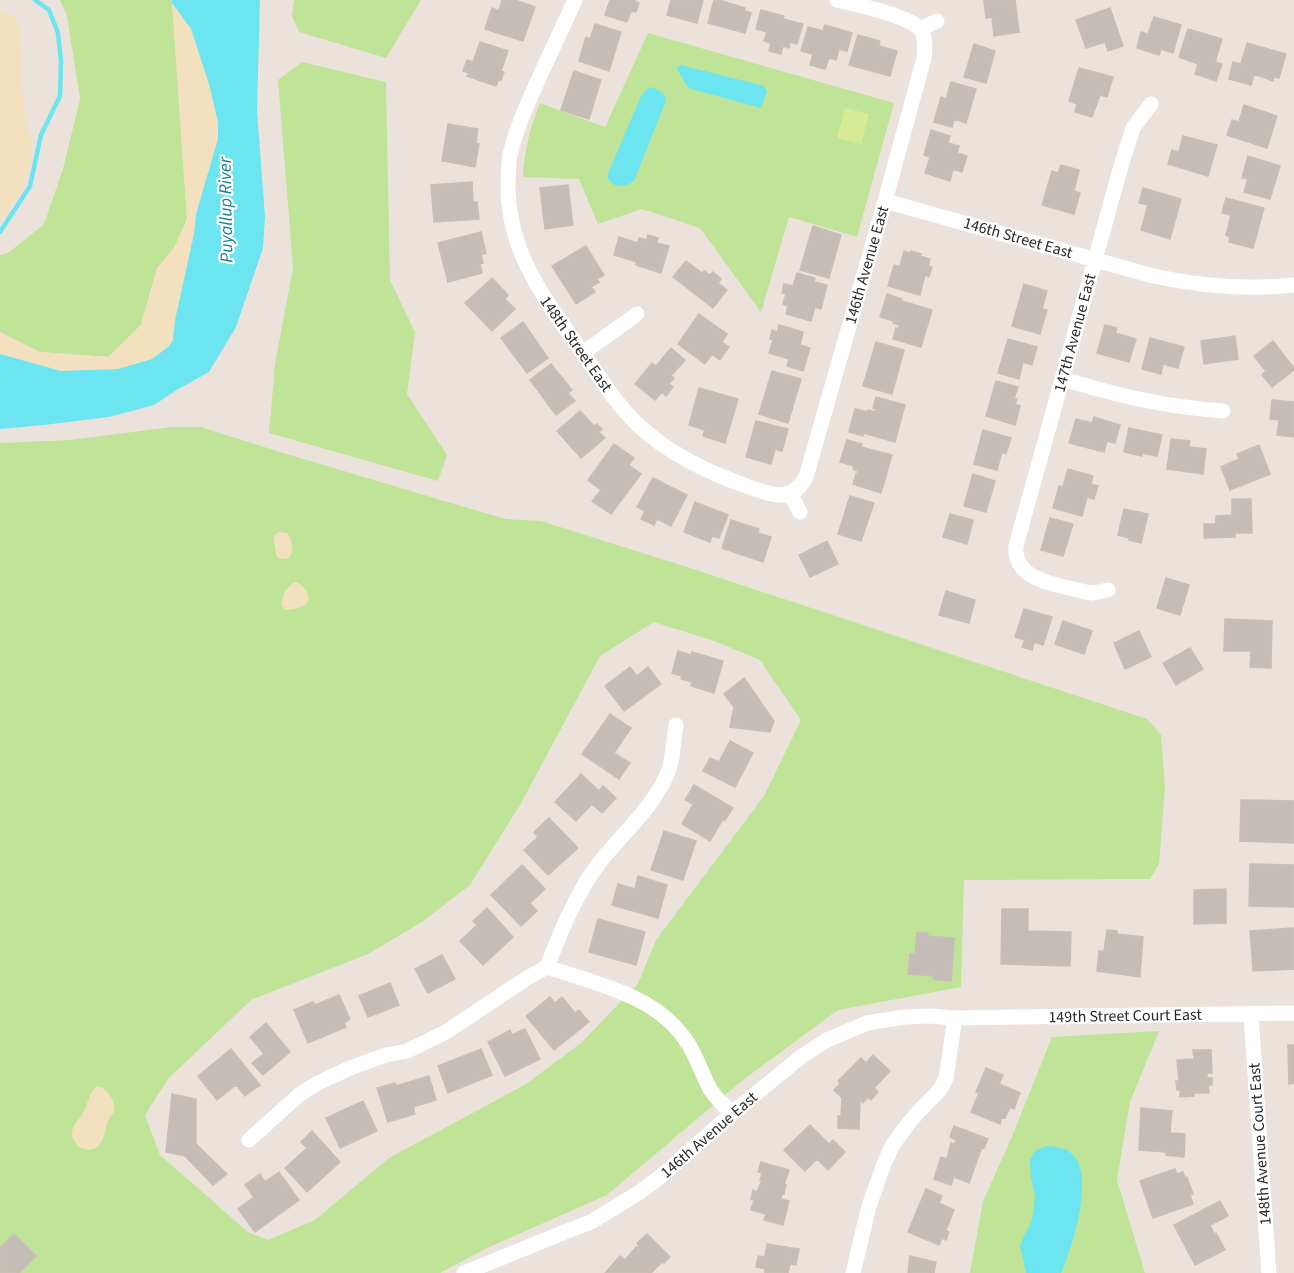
<svg xmlns="http://www.w3.org/2000/svg" width="1294" height="1273" viewBox="0 0 1294 1273" font-family="'Source Sans 3',sans-serif">
<style>
.green{fill:#bfe497;fill-rule:evenodd}
.sand{fill:#f2e0be}
.pitch{fill:#d6eb93}
.water{fill:#6de5f0}
.lines{fill:none;stroke-linecap:round;stroke-linejoin:round}
.stream{stroke:#6de5f0;stroke-width:4.5}
.building{fill:#c4bdb7;stroke:#c8beb5;stroke-width:1.5}
.minor{stroke:#fff;stroke-width:15}
.labels{text-anchor:middle;dominant-baseline:central;stroke-width:4.5;stroke-linejoin:round;paint-order:stroke}
.street-label{font-size:16px;fill:#2a2a2a;stroke:#fff}
.water-label{font-size:18px;font-style:italic;fill:#0c7f95;stroke:#fff}
</style>
<rect width="100%" height="100%" fill="#ece2dc"/>
<path class="green" d="M60,0H172L187,219L174,248L157,268L141,325L108,357L40,352L0,332V255L8,253L44,224L63,169L80,99L67,16Z
M294,0H421L386,58L299,32L292,16Z
M648,33L894,103L857,237L789,217L761,312L700,228L642,209L598,224L579,179L523,177C524,151 530,128 540,103L605,127Z
M302,62L386,82L390,280L415,332L407,394L447,455L438,481L269,433L275,364L293,268L278,80Z
M172,427H201L280,452L505,519L541,521L687,567L1147,719L1161,735L1165,787L1159,864L1150,879L964,880L961,987L838,1010L743,1080L607,1195L487,1248L440,1273H0V443L70,440ZM654,622L717,642L760,660L801,720L764,796L656,940L638,984L581,1043L526,1084L389,1158L315,1220L268,1240L248,1232L160,1155L145,1115L168,1079L251,1000L368,954L422,922L470,885L520,805L600,656Z
M1159,1031L1130,1102L1117,1180L1145,1273H970L983,1201L1011,1139L1052,1037Z"/>
<path class="sand" d="M172,3L191,29L209,84L218,122V139L196,214L194,234L175,320L173,339L168,347L152,359L118,369L61,371L0,354V332L40,352L108,357L141,325L157,268L174,248L187,219Z
M3,12L14,16L20,27L23,105L32,146L29,167L21,192L0,221V13Z
M278,532L287,533C294,542 296,564 278,558C275,554 276,552 275,547C274,540 272,537 278,532Z
M295,582C303,584 314,597 305,605C301,609 291,609 286,610L282,606C281,596 287,586 295,582Z
M96,1087H101C107,1090 113,1098 114,1105C116,1112 110,1116 108,1121C104,1130 105,1141 97,1147C86,1155 70,1144 72,1131C73,1126 76,1123 79,1119C87,1110 88,1094 96,1087Z"/>
<path class="pitch" d="M845,108L869,114L861,144L837,138Z"/>
<path class="water" d="M172,0H260L257,111L265,217L263,248L236,327L209,372L175,391L154,405L109,417L44,425L0,429V354L61,371L118,369L152,359L168,347L173,340L175,320L194,234L196,214L218,139V122L209,84L191,29L172,3Z
M681,65L764,86L767,91L761,108L691,89L687,86L676,67Z
M652,87L663,93L666,98L665,103L634,181C625,188 612,189 607,176L641,96L647,89Z
M1047,1146C1057,1147 1066,1147 1073,1155C1095,1177 1072,1248 1061,1273H1026L1020,1245L1032,1220L1035,1198L1031,1178L1030,1160L1035,1151Z"/>
<g class="lines">
<path class="stream" d="M0,232L30,186L41,135L60,96L61,61L58,33L49,10L35,0"/>
</g>
<path class="building" d="M502,0H515L535,7L523,41L485,29L492,8L499,11Z
M610,0H634L639,3L636,12L631,11L627,22L605,15Z
M671,0H703L697,23L667,15Z
M714,0H719L745,8V11L751,13L745,33L708,23Z
M984,0H1015L1019,32L994,36L992,17L986,18Z
M1110,8L1123,46L1108,51L1105,42L1086,48L1076,20Z
M761,10L784,16L783,19L803,24L797,44L790,42L789,48L783,46L781,54L769,51L771,43L764,41L767,32L756,29Z
M1154,17L1181,25L1173,53L1161,49L1159,55L1137,48L1141,32L1148,34Z
M595,24L621,32L609,71L579,61L586,37L590,39Z
M825,25L852,33L847,51L839,49L836,60L829,58L825,69L810,65L813,54L801,51L808,27L823,31Z
M1188,29L1222,39L1215,62L1222,64L1216,81L1195,74L1198,64L1179,57Z
M858,35L880,41L879,46L897,51L890,76L849,65Z
M480,42L508,51L501,71L504,72L501,80L499,79L496,86L467,76L469,73L463,71L467,60L473,62Z
M1247,43L1286,54L1279,78L1274,77L1273,81L1254,74L1251,85L1229,79L1233,62L1241,64Z
M974,44L995,51L986,83L964,77Z
M1079,68L1113,77L1107,97L1100,95L1092,117L1075,112L1077,104L1069,101Z
M574,71L601,80L589,119L561,110Z
M951,82L976,89L966,123L954,119L952,127L934,122L941,97L946,99Z
M1244,105L1277,116L1267,148L1227,135L1232,120L1239,122Z
M448,124L478,129L476,143L479,144L475,167L442,161Z
M931,130L950,136L948,143L959,146L957,153L967,156L962,172L953,169L950,181L925,173L930,157L924,155Z
M1183,136L1217,145L1208,176L1168,164L1172,150L1179,152Z
M1248,156L1280,166L1270,199L1244,192L1248,179L1242,178Z
M1061,165L1079,170L1074,191L1080,193L1074,214L1042,205L1052,171L1058,173Z
M472,182L473,202H477L479,219L434,222L431,185Z
M568,185L573,225L545,229L540,188Z
M1143,188L1181,199L1170,239L1141,230L1148,205L1139,203Z
M1226,198L1264,208L1253,248L1229,242L1230,237L1226,235L1231,215L1222,213Z
M813,226L841,235L829,278L800,270Z
M481,232L486,253L481,255L483,263L480,264L482,273L448,282L438,243Z
M648,235L658,238L657,243L669,246L661,273L636,265L637,262L614,255L619,237L638,243L639,238L647,240Z
M586,246L604,275L597,279L599,282L591,287L595,292L576,304L552,266Z
M904,251L910,253L911,251L921,254L920,256L930,259L928,266L932,267L929,277L925,275L920,295L888,286L894,265L900,266Z
M686,261L702,273L704,271L710,275L713,272L721,279L718,283L727,290L713,308L673,277Z
M797,273L815,278L814,282L827,285L821,309L815,307L811,321L786,314L788,306L783,304L786,294L782,293L784,284L793,286Z
M492,278L508,295L505,299L515,309L492,331L465,303Z
M1024,284L1047,291L1042,309L1047,310L1040,334L1012,326Z
M887,294L902,299V301L932,310L921,347L893,339L896,328L899,329V325L893,323L894,321L880,317Z
M699,314L727,334L722,342L729,347L720,360L712,354L705,364L678,344Z
M523,322L548,358L527,373L501,338Z
M779,325L803,332L800,345L810,348L803,371L787,366L789,359L769,353L773,340L770,339L772,330L777,332Z
M1105,325L1117,328L1115,333L1136,339L1129,362L1097,353Z
M1235,336L1238,359L1204,364L1201,341Z
M1150,338L1184,347L1178,368L1163,364L1161,374L1142,369Z
M1008,339L1037,347L1032,365L1023,362L1019,379L998,373Z
M1273,341L1294,368V370L1272,387L1262,375L1266,371L1254,356Z
M876,342L904,350L892,394L863,386Z
M671,348L685,360L671,376L674,378L669,384L673,387L666,396L662,392L655,400L635,384L652,363L656,366Z
M551,364L572,390L568,393L575,401L556,415L530,380Z
M772,371L801,379L788,423L759,414Z
M996,381L1018,387L1014,399H1017L1015,404L1020,406L1015,425L986,416Z
M699,388L738,399L725,443L703,436L705,430L689,425Z
M876,397L905,405L895,442L864,433L863,436L849,432L855,409L868,412V410L875,412L876,409L873,408Z
M1272,400L1294,402V437L1277,435L1279,420L1270,419Z
M580,411L594,426L597,424L602,429L599,432L605,438L581,458L557,431Z
M1094,417L1120,425L1115,443L1107,441L1104,452L1069,443L1076,419L1092,423Z
M756,421L788,429L782,451L775,449L771,464L746,457Z
M1129,428L1162,435L1157,456L1142,453V456L1124,452Z
M983,430L1011,438L1006,454L1002,452L997,470L974,464Z
M1171,439L1190,441L1189,447L1206,449L1203,474L1167,469Z
M847,440L862,444L861,447L892,455L881,493L853,484L856,474L857,475L858,471L853,469L854,466L840,462Z
M614,444L634,458L629,465L641,474L611,514L592,501L601,490L588,480Z
M1259,445L1270,474L1230,490L1221,467L1239,459L1237,454Z
M1068,469L1093,476L1091,484L1098,486L1094,499L1087,497L1082,516L1053,508L1059,486L1063,487Z
M973,474L995,481L986,512L964,506Z
M653,478L687,495L671,526L657,519L654,525L641,519L645,511L637,507Z
M850,496L874,503L861,541L838,534Z
M1232,499H1251L1252,533H1235V537L1204,538V524H1216V516L1232,515Z
M695,502L728,515L719,538L712,536L710,542L684,532Z
M1124,509L1148,514L1141,543L1129,540V538L1118,535Z
M950,514L973,520L967,544L943,537Z
M1050,518L1073,524L1063,556L1041,550Z
M731,520L759,529L758,533L771,537L763,562L722,548Z
M827,541L838,564L810,577L799,555Z
M1166,578L1189,585L1180,615L1157,608Z
M946,591L975,600L969,623L939,615Z
M1024,609L1052,617L1043,645L1034,642L1032,650L1022,647L1025,640L1015,637Z
M1225,619L1272,621L1271,668L1250,667L1251,651H1224Z
M1063,621L1092,631L1084,654L1055,644Z
M1139,631L1151,657L1125,669L1114,643Z
M1190,648L1203,669L1176,685L1163,663Z
M678,651L691,655L692,652L723,661L714,693L691,686L692,682L681,679L682,676L672,673Z
M630,667L637,676L648,667L661,684L624,711L605,686Z
M744,678L774,721L770,732L730,727L734,707L724,694Z
M610,714L631,728L614,753L630,763L619,779L582,754Z
M730,741L753,753L735,787L703,771L710,758L719,762Z
M581,774L599,791L603,786L616,798L602,813L592,804L576,821L555,802Z
M694,785L733,808L725,820L723,819L710,841L682,824L693,804L685,800Z
M1241,800L1294,801V843L1240,841Z
M549,818L578,848L548,875L524,850L538,837L534,832Z
M664,831L696,841L683,880L651,870Z
M1250,864L1294,865V907L1249,906Z
M522,865L545,889L530,903L537,911L521,926L491,895Z
M638,876L667,885L658,918L612,905L618,884L635,889Z
M1226,889V923L1194,924V890Z
M487,908L513,937L483,965L460,941L477,925L473,921Z
M1002,909H1028V931L1071,932L1070,966L1001,964Z
M598,919L645,932L636,965L589,952Z
M1293,928L1294,969L1253,971L1250,931Z
M1107,930L1117,931V934L1143,937L1140,977L1097,971L1099,951H1104Z
M917,932L928,933L927,936L954,938L951,981L933,979L934,976L908,974L910,954H915Z
M442,955L455,979L428,993L415,969Z
M390,983L399,1005L368,1017L359,996Z
M339,995L350,1019L344,1023L346,1027L308,1043L294,1010L313,1002L315,1005Z
M550,997L555,1003L562,997L575,1013L579,1010L589,1022L554,1050L526,1016Z
M266,1023L290,1052L263,1075L252,1063L264,1054L250,1037Z
M525,1029L540,1059L505,1076L488,1042L510,1030L512,1035Z
M1288,1045H1294V1083L1289,1084Z
M231,1049L260,1085L245,1096L236,1085L217,1100L198,1076Z
M481,1049L492,1075L448,1093L438,1066Z
M1193,1050H1211L1212,1073H1207V1078H1212V1085H1208L1209,1093H1194V1096L1180,1097V1090H1177L1176,1081H1179L1177,1060L1194,1059Z
M873,1055L890,1071L874,1088L878,1092L871,1100L868,1097L863,1103L860,1100L859,1129L838,1128V1116H841L842,1098L834,1090L840,1084L838,1081L861,1058L866,1063Z
M986,1068L1003,1075L999,1084L1020,1093L1014,1109L1010,1107L1005,1118L1002,1117L1000,1124L971,1112L979,1093L976,1092Z
M429,1076L436,1100L413,1107L415,1114L388,1122L377,1088L395,1083L396,1086Z
M172,1094L196,1099V1144L227,1174L213,1185L185,1156L166,1152Z
M363,1101L377,1131L340,1148L326,1118Z
M1141,1108L1172,1111L1170,1133L1185,1134L1184,1157L1166,1155V1152L1139,1150Z
M810,1125L829,1144L833,1140L845,1152L828,1170L817,1159L805,1171L784,1150Z
M954,1126L988,1139L984,1148L982,1147L969,1183L954,1177L951,1185L934,1179L941,1157L947,1159L951,1143L955,1144L956,1140L950,1137Z
M312,1131L340,1162L307,1192L285,1168L307,1148L301,1142Z
M761,1162L789,1170L784,1185H786L784,1194L782,1193L781,1199L789,1201L783,1225L764,1220L766,1214L751,1210L754,1200L751,1199L753,1190L757,1192L762,1180H760L762,1173L758,1172Z
M1175,1169L1177,1174L1183,1172L1185,1178L1187,1177L1193,1194L1190,1195L1193,1204L1153,1218L1140,1181Z
M279,1172L299,1200L255,1232L238,1209L254,1197L245,1185L260,1174L265,1182Z
M926,1189L942,1196L939,1203L954,1210L946,1230L949,1232L946,1240L942,1238L939,1245L908,1232Z
M1220,1201L1228,1216L1210,1225L1214,1234L1216,1233L1225,1250L1195,1265L1174,1225Z
M14,1234L36,1256L19,1273H0V1248Z
M647,1234L670,1257L664,1263L662,1262L651,1273H605L620,1256L625,1260L636,1247L637,1248L639,1246L637,1243Z
M767,1244L799,1249L796,1265L790,1264L788,1273H765V1269L756,1267L758,1256L765,1257Z
M910,1256L936,1262L934,1273H908Z"/>
<g class="lines">
<path class="minor" d="M575,0C563,26 551,52 539,78C528,103 516,128 510,155C508,166 508,179 508,191C510,256 547,302 583,353C600,378 616,404 638,425C670,455 711,474 752,488C761,491 773,496 783,495C800,492 807,479 810,463L885,201L924,58C925,49 926,38 921,30C909,15 857,5 837,0
M920,29L937,21
M885,201L1153,276C1200,286 1247,290 1294,285
M583,353L637,314
M1063,379C1091,387 1119,396 1149,401C1173,406 1198,409 1223,411
M790,493L800,512
M1108,590L1093,593L1086,592C1060,585 1013,582 1016,546L1121,166L1133,128L1151,104
M547,967C594,983 655,995 685,1039C696,1054 701,1072 710,1089C716,1098 724,1106 732,1113
M1251,1015L1269,1273
M249,1140L299,1095L316,1084L350,1068L386,1055L407,1051L446,1032L527,978L547,967C561,931 576,894 599,863C621,835 660,801 670,766C673,753 674,739 676,725
M464,1273L565,1232L591,1222L640,1192L665,1173L732,1113L802,1056L827,1040L867,1023L878,1021L905,1017L930,1016L955,1018L1294,1013
M853,1273L869,1206L884,1164L892,1146L905,1128L918,1112L935,1095L941,1088L946,1078L955,1018"/>
</g>
<g class="labels">
<g class="street-label">
<text transform="translate(1018 238) rotate(16)">146th Street East</text>
<text transform="translate(867 265) rotate(-74)">146th Avenue East</text>
<text transform="translate(1075 333) rotate(-75)">147th Avenue East</text>
<text transform="translate(576 344) rotate(55)">148th Street East</text>
<text transform="translate(1125 1016) rotate(-1)">149th Street Court East</text>
<text transform="translate(709 1135) rotate(-41)">146th Avenue East</text>
<text transform="translate(1260 1144) rotate(-94)">148th Avenue Court East</text>
</g>
<g class="water-label">
<text transform="translate(226 210) rotate(-91)">Puyallup River</text>
</g>
</g>
</svg>
